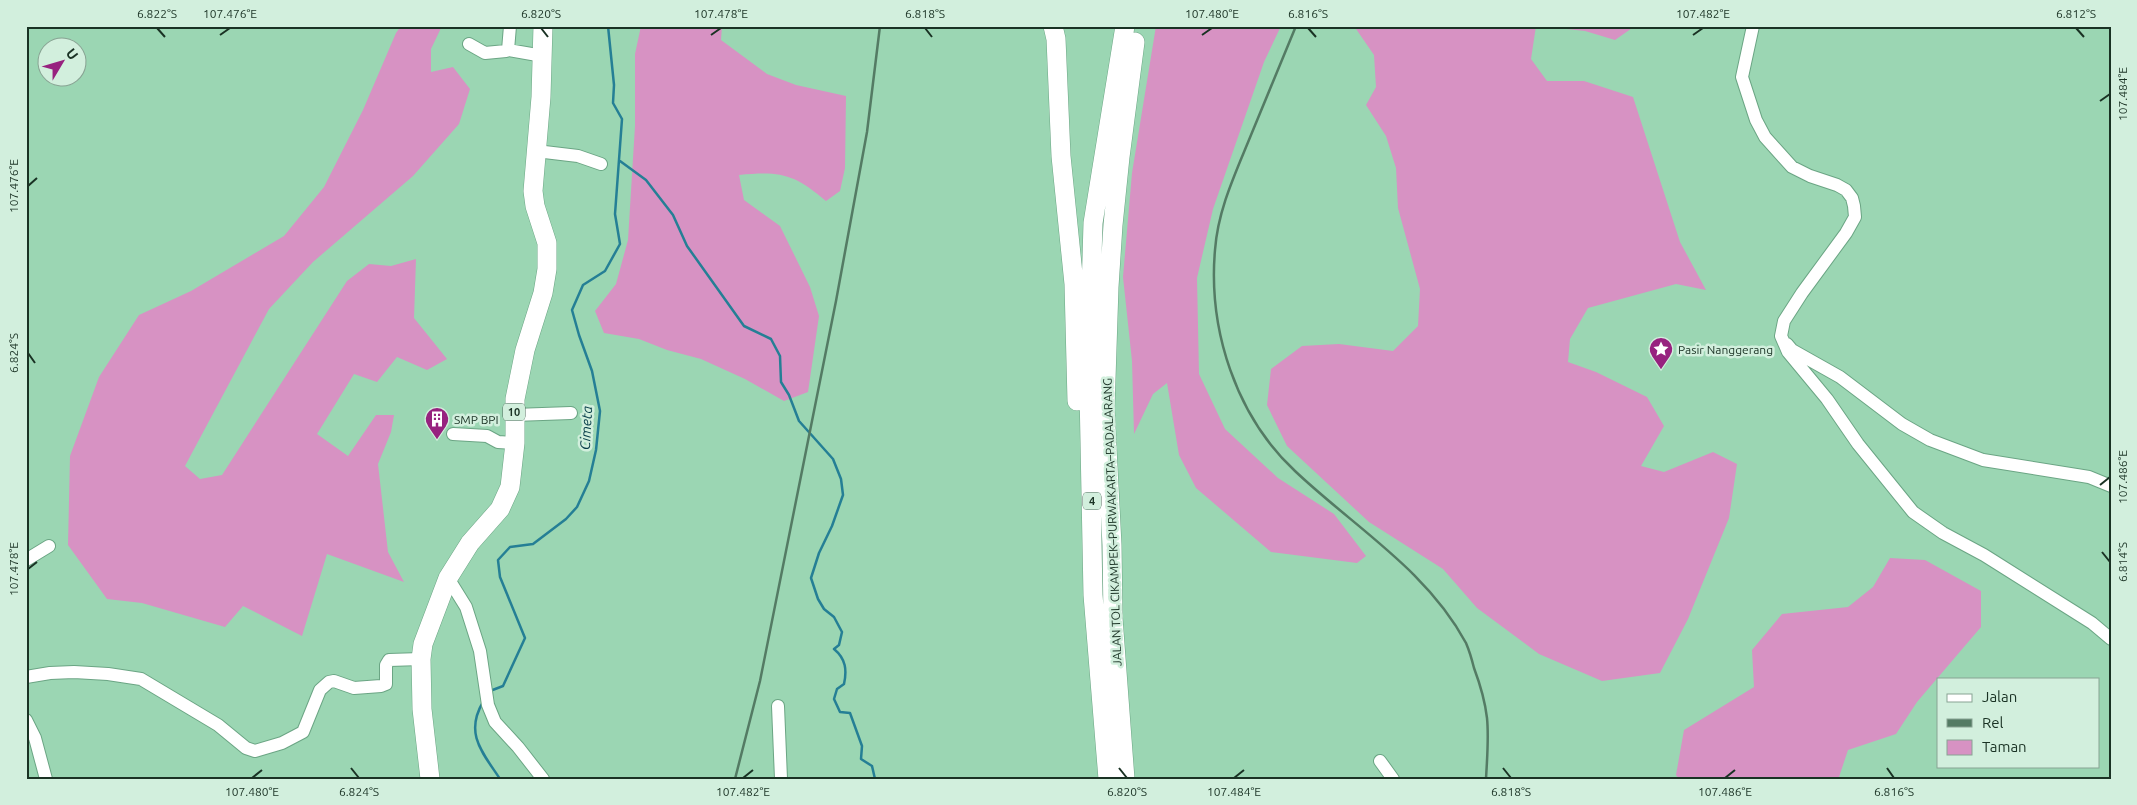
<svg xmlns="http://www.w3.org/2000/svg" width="2137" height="805" viewBox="0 0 2137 805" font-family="Ubuntu,sans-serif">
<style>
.green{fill:#d792c3}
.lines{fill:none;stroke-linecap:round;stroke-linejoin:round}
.stream{stroke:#257f95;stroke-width:2.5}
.minor-casing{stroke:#6ba584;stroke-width:14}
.highway-casing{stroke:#6ba584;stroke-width:20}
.minor{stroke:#fff;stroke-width:12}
.highway{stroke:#fff;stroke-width:19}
.rail{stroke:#547b64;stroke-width:2.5}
.ticks{fill:none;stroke:#1a3224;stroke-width:2}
.labels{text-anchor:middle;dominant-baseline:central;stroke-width:5;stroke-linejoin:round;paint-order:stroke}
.shield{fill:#d2efdd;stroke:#516b5c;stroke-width:1}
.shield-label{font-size:11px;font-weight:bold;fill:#1a3224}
.poi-label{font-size:12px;fill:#1a3224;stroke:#d2efdd;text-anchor:start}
.street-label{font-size:12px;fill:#1a3224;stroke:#d2efdd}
.water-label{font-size:14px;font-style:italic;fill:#063c48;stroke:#d2efdd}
.neatline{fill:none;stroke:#1a3224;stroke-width:2}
.ticks-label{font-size:12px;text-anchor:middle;fill:#1a3224}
</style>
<rect width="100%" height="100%" fill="#9bd6b3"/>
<path class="green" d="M401,26L441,28L431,49V72L453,67L470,89L459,124L413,176L313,262L269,309L185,466L200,479L222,475L347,281L369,264L391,266L416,259L414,318L447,359L427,370L397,357L377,382L354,374L317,434L348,456L376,415H394L391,432L378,464L388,552L404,582L327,554L302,636L243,606L225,627L142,603L107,599L68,545L70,456L99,377L139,315L191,291L284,236L324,187L363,110L396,33Z
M641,26H722L721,40L767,74L796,85L846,96L845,168L840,191L826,201C794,174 781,171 739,175L744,200L780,226L810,287L819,316L808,392L784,401L745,379L701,359L667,350L639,339L604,333L595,311L616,284L628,240L635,126V54Z
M1156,26H1281L1264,62L1213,209L1197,278L1199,374L1225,429L1278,478L1334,514L1366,556L1357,563L1271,552L1196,488L1179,455L1167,383L1153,394L1134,434L1132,361L1123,277L1132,173Z
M1354,26H1536L1531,59L1547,81H1584L1633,97L1680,242L1706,290L1676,284L1588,308L1570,339L1568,362L1596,372L1647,397L1664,426L1641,466L1664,472L1713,452L1737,464L1729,518L1688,619L1660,673L1602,681L1539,654L1477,608L1443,569L1369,522L1287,446L1267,405L1271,369L1302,346L1339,344L1393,351L1418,326L1420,289L1398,208L1396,168L1386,136L1366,105L1376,87L1374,55Z
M1539,26H1635L1615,40L1585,31Z
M1890,558L1925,560L1981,591V627L1917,702L1896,734L1848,750L1839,777L1843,779H1679L1676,775L1684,730L1754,687L1752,650L1782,614L1848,607L1873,587Z"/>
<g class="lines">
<path class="stream" d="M620,161L646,180L673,215L687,246L744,326L771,339L780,356L781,382L789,395L799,421L833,459L841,479L843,495L832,526L819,553L811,578L818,599L824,609L834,617L842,632L839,645L834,649C846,659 847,670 844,684L837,689L834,699L840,712L850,713L862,746L861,759L872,766L875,779
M490,691L503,686L525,638L500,577L498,560L510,547L533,544L566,519L577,507L589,481L596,450L600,411L592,371L579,335L572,310L583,285L605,271L620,244L615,214L622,119L613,103L614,85L608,26
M483,702C464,734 483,753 500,779"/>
<g class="minor-casing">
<path id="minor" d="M1753,26L1742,77L1756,120L1765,137L1792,167L1810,176L1837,185L1846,190L1852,198L1854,206L1855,217L1846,233L1802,293L1784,321L1781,336L1788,352L1827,399L1858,444L1913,512L1943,533L1984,555L2092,623L2111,639
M469,44L485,53L506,51L508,50L510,26
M508,50L543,56
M536,151L578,156L601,164
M1787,344L1792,350L1840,377L1902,424L1930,440L1983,460L2089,477L2111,486
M514,415L571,413
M453,434L487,436L498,442L515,443
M26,560L49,546
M448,578L466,607L480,651L488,705L495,722L518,747L543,779
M26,677L50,673L74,672L108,674L141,679L218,725L246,748L255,751L282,743L303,732L320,690L329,682L334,681L354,688L381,686L386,684V665L389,660L421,659
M778,706L781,779
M26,720L35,738L46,779
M1380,761L1393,779"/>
</g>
<g class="highway-casing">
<path id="highway" d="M1053,26L1056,39L1061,156L1074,284L1077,401
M430,779L422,709L421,659L423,644L448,578L470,543L500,509L510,487L515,443V399L525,350L543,293L547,269V243L535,206L533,191L541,97L543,26
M1108,779L1093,595L1089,391L1091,292L1093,223L1125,26
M1125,779L1113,618L1112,545L1105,409L1109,287L1113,225L1120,157L1135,42"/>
</g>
<use href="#minor" class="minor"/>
<use href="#highway" class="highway"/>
<path class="rail" d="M1296,26C1281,62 1266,99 1251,135C1236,172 1218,209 1215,250C1208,330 1236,416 1295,471C1354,527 1427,570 1466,643C1469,650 1472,660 1474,668C1480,684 1485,701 1487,718C1489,738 1487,759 1486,779
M735,779L760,681L836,301L867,132L880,26"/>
</g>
<path class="ticks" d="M157,28L165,37M541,28L548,37M925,28L932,37M1308,28L1316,37M2076,28L2084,37M220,35L230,28M711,35L721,28M1202,35L1212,28M1693,35L1703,28M2100,101L2110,94M28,186L37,178M28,353L35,363M2100,485L2110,477M2102,552L2110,562M28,569L37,562M351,768L359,778M1119,768L1127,778M1503,768L1511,778M1887,768L1894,778M252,778L262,770M743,778L753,770M1234,778L1244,770M1725,778L1735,770"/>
<defs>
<g id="sight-pin" transform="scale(1.25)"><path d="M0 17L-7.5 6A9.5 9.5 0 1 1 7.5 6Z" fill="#97227f" stroke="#d2efdd"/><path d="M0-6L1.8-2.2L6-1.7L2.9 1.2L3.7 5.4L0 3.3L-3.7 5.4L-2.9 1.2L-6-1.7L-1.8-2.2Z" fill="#fff"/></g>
<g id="building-pin" transform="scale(1.25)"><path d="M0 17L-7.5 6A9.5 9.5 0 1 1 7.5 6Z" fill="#97227f" stroke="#d2efdd"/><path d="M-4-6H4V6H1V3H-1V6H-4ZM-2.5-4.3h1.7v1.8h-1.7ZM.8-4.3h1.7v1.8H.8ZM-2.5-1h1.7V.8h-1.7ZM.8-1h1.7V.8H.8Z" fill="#fff"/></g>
</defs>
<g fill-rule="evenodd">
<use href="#sight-pin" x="1661" y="349"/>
<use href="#building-pin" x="437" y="419"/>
</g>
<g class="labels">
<g class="shield">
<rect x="503" y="403.5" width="22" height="17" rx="4"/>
<rect x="1083" y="492.5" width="18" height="17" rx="4"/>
</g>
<g class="shield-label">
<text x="514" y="412">10</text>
<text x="1092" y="501">4</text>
</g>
<g class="poi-label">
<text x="1678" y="349">Pasir Nanggerang</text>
<text x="454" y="419">SMP BPI</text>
</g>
<g class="street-label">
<text transform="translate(1112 522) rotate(-92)">JALAN TOL CIKAMPEK–PURWAKARTA–PADALARANG</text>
</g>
<g class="water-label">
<text transform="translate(586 428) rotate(-87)">Cimeta</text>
</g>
</g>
<rect width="2137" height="805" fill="none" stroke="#d2efdd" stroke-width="55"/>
<rect x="1937" y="678" width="162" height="90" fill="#d2efdd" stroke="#88a393"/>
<rect x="1947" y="694" width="25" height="8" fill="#ffffff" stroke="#88a393"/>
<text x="1982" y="702" font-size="15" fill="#1a3224">Jalan</text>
<rect x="1947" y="719" width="25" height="8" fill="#547b64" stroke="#88a393"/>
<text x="1982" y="728" font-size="15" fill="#1a3224">Rel</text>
<rect x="1947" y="740" width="25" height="15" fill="#d792c3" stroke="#88a393"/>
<text x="1982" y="752" font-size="15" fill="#1a3224">Taman</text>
<g transform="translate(62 62) rotate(52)"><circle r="24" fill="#d2efdd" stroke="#88a393"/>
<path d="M0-4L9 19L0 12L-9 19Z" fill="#97227f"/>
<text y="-8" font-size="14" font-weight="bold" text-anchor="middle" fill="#1a3224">U</text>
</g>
<rect x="28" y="28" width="2082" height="750" class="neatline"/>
<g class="ticks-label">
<text x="157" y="18">6.822°S</text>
<text x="230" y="18">107.476°E</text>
<text x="541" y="18">6.820°S</text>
<text x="721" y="18">107.478°E</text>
<text x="925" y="18">6.818°S</text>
<text x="1212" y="18">107.480°E</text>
<text x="1308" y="18">6.816°S</text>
<text x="1703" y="18">107.482°E</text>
<text x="2076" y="18">6.812°S</text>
<text transform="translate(2123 94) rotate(-90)" y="4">107.484°E</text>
<text transform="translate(14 186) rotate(-90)" y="4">107.476°E</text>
<text transform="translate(14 353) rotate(-90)" y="4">6.824°S</text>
<text transform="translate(2123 477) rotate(-90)" y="4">107.486°E</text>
<text transform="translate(2123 562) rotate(-90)" y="4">6.814°S</text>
<text transform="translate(14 569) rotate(-90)" y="4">107.478°E</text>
<text x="252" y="796">107.480°E</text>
<text x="359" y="796">6.824°S</text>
<text x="743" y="796">107.482°E</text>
<text x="1127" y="796">6.820°S</text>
<text x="1234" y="796">107.484°E</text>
<text x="1511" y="796">6.818°S</text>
<text x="1725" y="796">107.486°E</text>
<text x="1894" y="796">6.816°S</text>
</g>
</svg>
